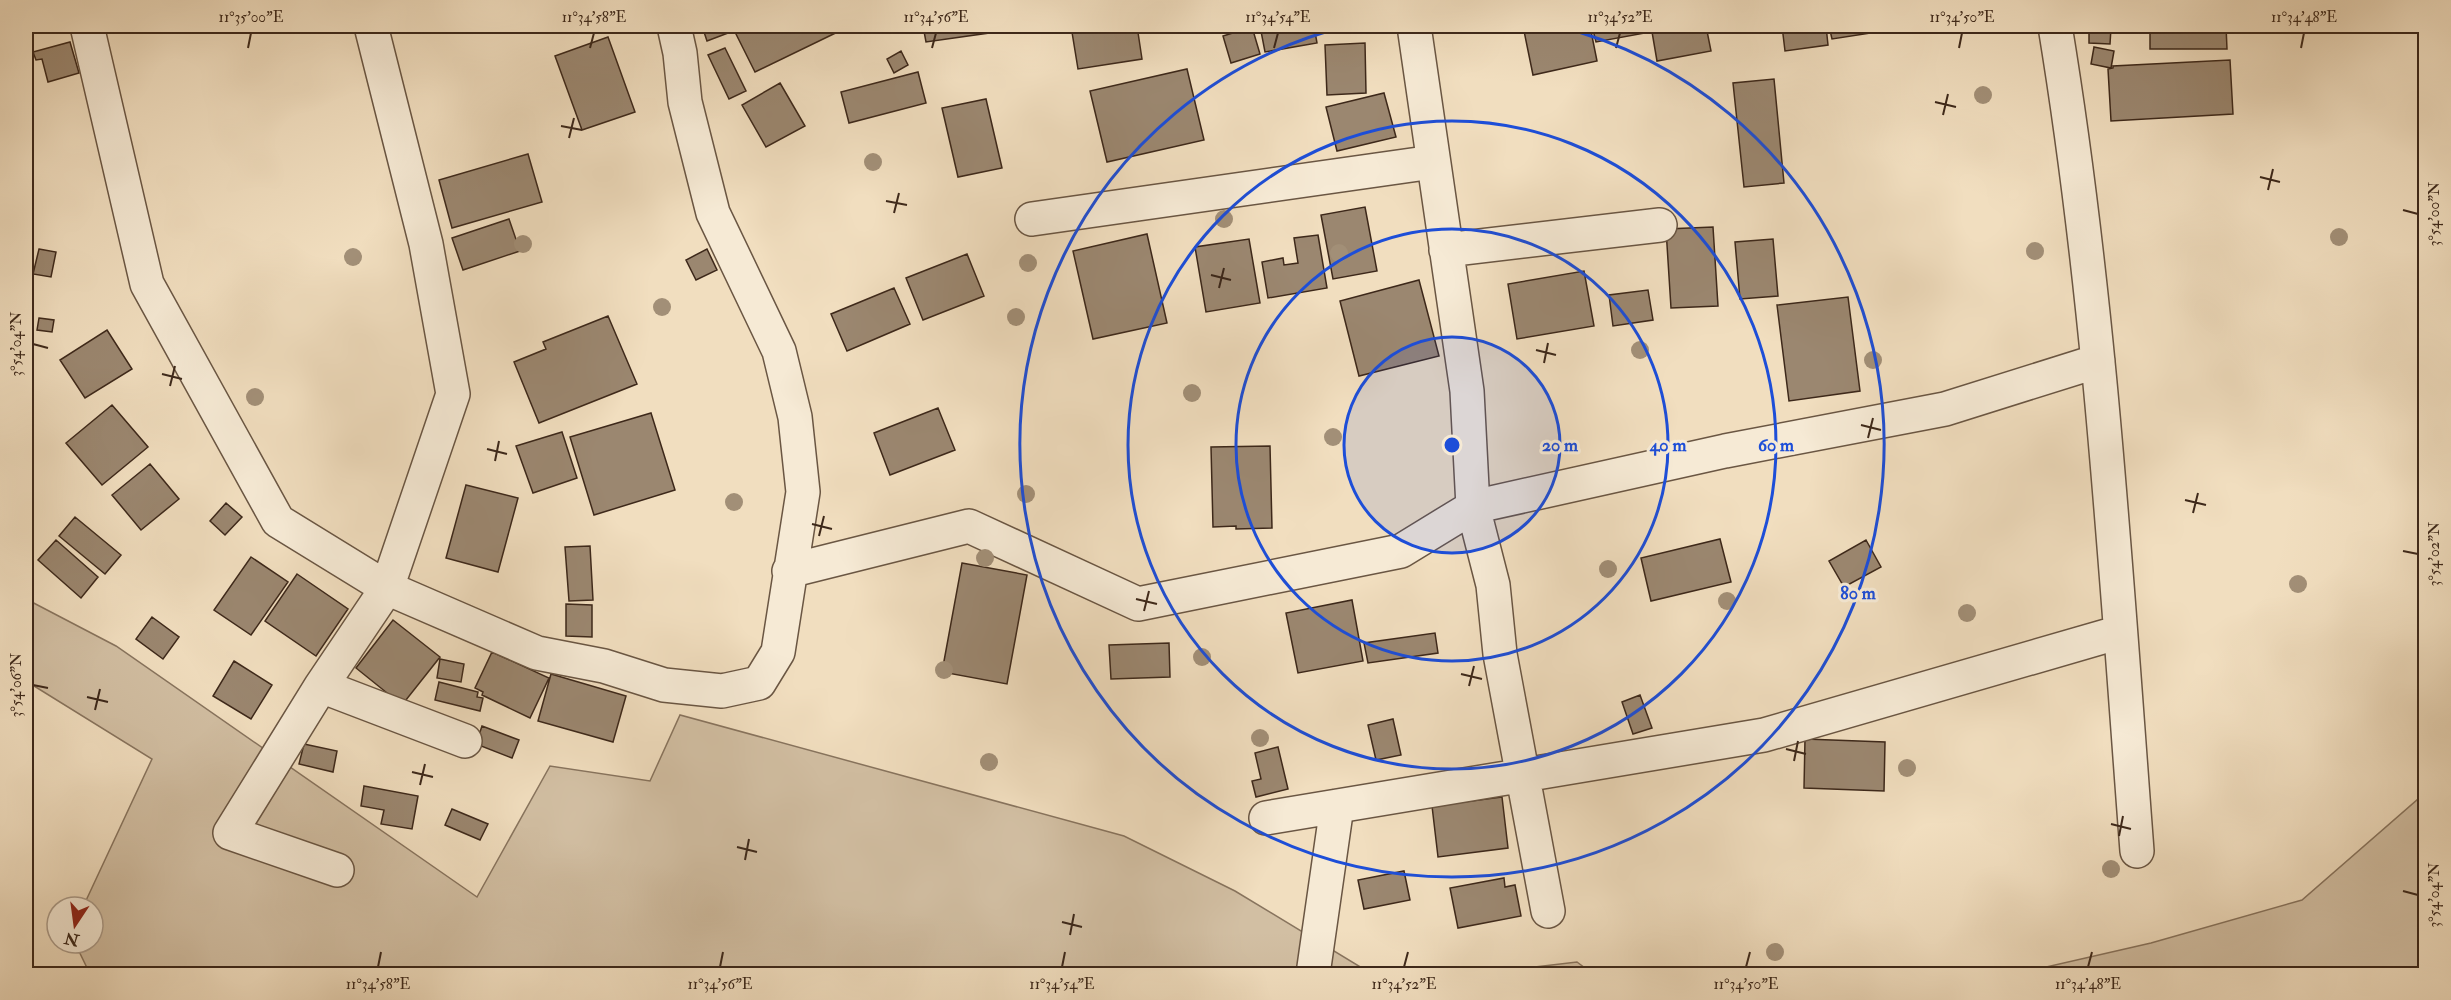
<svg xmlns="http://www.w3.org/2000/svg" width="2451" height="1000" viewBox="0 0 2451 1000" font-family="'IM FELL Double Pica',serif">
<style>
.green{fill:#d2bfa3;stroke:#88745e;stroke-width:1.5}
.building{fill:#9b8770;stroke:#3d281a;stroke-width:1.5}
.lines{fill:none;stroke-linecap:round;stroke-linejoin:round}
.minor-casing{stroke:#6a5643;stroke-width:36}
.minor{stroke:#f6ead5;stroke-width:33}
.tree{fill:#a28f77}
.ticks{fill:none;stroke:#3d281a;stroke-width:2}
.ring{fill:none;stroke:#1d4ed8;stroke-width:3}
.centre{fill:#1d4ed8;stroke:#f6ead5;stroke-width:3}
.ring-label{font-size:18px;text-anchor:middle;font-weight:bold;fill:#1d4ed8;stroke:#f6ead5;stroke-width:6;stroke-linejoin:round;paint-order:stroke}
.neatline{fill:none;stroke:#3d281a;stroke-width:2}
.ticks-label{font-size:15px;text-anchor:middle;fill:#3d281a}
</style>
<rect width="100%" height="100%" fill="#f1debf"/>
<filter id="stains"><feTurbulence type="fractalNoise" baseFrequency=".00333" numOctaves="4"/><feColorMatrix values="0 0 0 0 .2 0 0 0 0 .09 0 0 0 0 .02 0 0 0 .5 -.17"/></filter>
<radialGradient id="worn" r=".72"><stop offset=".6" stop-color="#630" stop-opacity="0"/><stop offset="1" stop-color="#630" stop-opacity=".3"/></radialGradient>
<path class="green" d="M26,599L116,646L477,897L550,766L650,781L680,715L1124,836L1235,891L1372,974H90L75,943H93V907H83L152,759L26,681Z
M2425,793V974H2016L2151,943L2302,900Z
M1577,962L1593,974H1475Z"/>
<path class="building" d="M702,26H726L728,33L707,41Z
M732,26H850L755,72Z
M923,26H995L996,32L926,42Z
M1071,26H1137L1142,59L1078,69Z
M1260,26H1314L1317,43L1265,52Z
M1523,26H1590L1597,61L1533,75Z
M1592,26H1643L1645,33L1596,42Z
M1651,26H1706L1711,51L1657,61Z
M1782,26H1826L1828,45L1785,51Z
M1829,26H1916L1832,39Z
M2150,26H2226L2227,49H2150Z
M1252,27L1260,54L1231,63L1223,36Z
M2089,27L2111,28L2110,44L2089,43Z
M608,37L635,112L582,130L555,56Z
M70,42L79,73L48,82L42,59L36,60L33,52Z
M1365,43L1366,93L1327,95L1325,45Z
M2094,47L2114,51L2111,68L2091,64Z
M725,48L746,91L729,99L708,55Z
M901,51L908,65L894,73L887,59Z
M2230,60L2233,114L2111,121L2108,69L2113,68V66Z
M1187,69L1204,140L1107,162L1090,91Z
M918,72L926,103L849,123L841,92Z
M1774,79L1784,183L1744,187L1733,83Z
M780,83L805,126L766,147L742,105Z
M1384,93L1396,137L1337,151L1326,107Z
M986,99L1002,168L958,177L942,108Z
M528,154L542,202L452,228L439,180Z
M1365,207L1377,271L1333,279L1321,215Z
M509,219L520,251L463,270L452,238Z
M1713,227L1718,306L1671,308L1666,229Z
M1147,234L1167,323L1093,339L1073,251Z
M1318,235L1327,288L1268,298L1262,262L1283,258L1284,265L1298,263L1294,238Z
M1249,239L1260,303L1206,312L1195,247Z
M1773,239L1778,296L1740,299L1735,242Z
M39,249L56,252L51,277L33,274Z
M707,249L717,270L696,280L686,260Z
M967,254L984,296L923,320L906,278Z
M1584,271L1594,326L1517,339L1508,284Z
M1419,280L1439,356L1359,376L1340,301Z
M894,288L910,324L847,351L831,314Z
M1648,290L1653,320L1613,326L1609,295Z
M1848,297L1860,391L1789,401L1777,305Z
M608,316L637,384L539,423L514,362L546,349L543,342Z
M39,318L54,320L52,332L37,330Z
M107,330L132,369L85,398L60,360Z
M112,405L148,447L102,485L66,443Z
M938,408L955,450L890,475L874,433Z
M651,413L675,490L594,515L570,437Z
M562,432L577,478L533,493L516,446Z
M1270,446L1272,528L1236,529V526L1213,527L1211,447Z
M150,464L179,499L141,530L112,495Z
M466,485L518,498L498,572L446,558Z
M226,503L242,517L225,535L210,521Z
M75,517L121,555L105,574L59,536Z
M1720,539L1731,582L1651,601L1641,558Z
M56,540L98,577L81,598L38,560Z
M1866,540L1881,567L1844,587L1829,561Z
M590,546L593,600L569,601L565,547Z
M251,557L288,582L251,635L214,610Z
M962,563L1027,575L1007,684L942,672Z
M297,574L348,609L316,656L265,621Z
M1352,600L1363,661L1298,673L1286,613Z
M566,604L592,605V637L566,636Z
M152,617L179,637L163,659L136,639Z
M393,620L440,657L402,705L356,668Z
M1435,633L1438,653L1368,663L1364,643Z
M1169,643L1170,677L1111,679L1109,645Z
M492,652L549,678L530,718L482,695L483,692L475,688Z
M440,659L464,664L461,682L437,678Z
M234,661L272,685L251,719L213,696Z
M551,674L626,696L613,742L538,721Z
M439,682L478,692L477,697L483,698L480,711L435,700Z
M1640,695L1652,728L1633,734L1622,702Z
M1393,719L1401,755L1376,760L1368,725Z
M482,726L519,740L512,758L476,744L473,730L480,732Z
M1805,739L1885,742L1884,791L1804,788Z
M304,744L337,751L333,772L299,764Z
M1278,747L1288,789L1256,797L1252,781L1261,779L1255,753Z
M364,786L418,796L412,829L381,824L384,810L361,806Z
M1502,797L1508,848L1438,857L1432,806Z
M452,809L488,824L480,840L445,825Z
M1404,871L1410,900L1364,909L1358,880Z
M1504,878L1505,887L1515,885L1521,916L1458,928L1450,888Z"/>
<g class="lines">
<g class="minor-casing">
<path id="minor" d="M87,26L147,284L278,521L387,588L537,653L604,666L664,685L722,691L759,683L778,652L803,492L795,417L779,351L713,213L685,102L680,53L674,26
M1414,26L1467,391L1473,507L1493,585L1500,654L1548,911
M2055,26C2100,299 2116,575 2137,851
M1032,219L1433,162
M1446,250L1660,225
M789,571L969,526L1138,604L1401,551L1473,507L1725,451L1945,409L2098,361
M321,686L465,741
M1266,818L1764,735L2120,632
M337,870L230,833L321,686L387,588L453,394L426,244L371,26
M1313,974L1337,806"/>
</g>
<use href="#minor" class="minor"/>
</g>
<g class="tree">
<circle cx="1983" cy="95" r="9"/>
<circle cx="873" cy="162" r="9"/>
<circle cx="1224" cy="219" r="9"/>
<circle cx="2339" cy="237" r="9"/>
<circle cx="523" cy="244" r="9"/>
<circle cx="2035" cy="251" r="9"/>
<circle cx="1339" cy="253" r="9"/>
<circle cx="353" cy="257" r="9"/>
<circle cx="1028" cy="263" r="9"/>
<circle cx="662" cy="307" r="9"/>
<circle cx="1016" cy="317" r="9"/>
<circle cx="1640" cy="350" r="9"/>
<circle cx="1873" cy="360" r="9"/>
<circle cx="1192" cy="393" r="9"/>
<circle cx="255" cy="397" r="9"/>
<circle cx="1333" cy="437" r="9"/>
<circle cx="1026" cy="494" r="9"/>
<circle cx="734" cy="502" r="9"/>
<circle cx="985" cy="558" r="9"/>
<circle cx="1608" cy="569" r="9"/>
<circle cx="2298" cy="584" r="9"/>
<circle cx="1727" cy="601" r="9"/>
<circle cx="1967" cy="613" r="9"/>
<circle cx="1202" cy="657" r="9"/>
<circle cx="944" cy="670" r="9"/>
<circle cx="1260" cy="738" r="9"/>
<circle cx="989" cy="762" r="9"/>
<circle cx="1907" cy="768" r="9"/>
<circle cx="2111" cy="869" r="9"/>
<circle cx="1775" cy="952" r="9"/>
</g>
<path class="ticks" d="M248,48L251,33M590,48L594,33M932,48L936,33M1274,48L1278,33M1616,48L1620,33M1959,48L1962,33M2301,48L2304,33M1935,102L1956,107M1943,115L1948,94M561,126L582,130M569,138L574,118M2260,177L2280,182M2268,190L2273,169M886,201L907,205M2403,210L2418,214M894,213L899,193M1211,275L1231,280M1219,288L1224,268M33,344L48,348M1536,350L1556,355M1544,363L1548,343M162,374L182,379M170,386L175,366M1861,425L1881,430M1868,438L1873,418M487,449L507,454M495,461L499,441M2185,500L2206,505M2193,513L2198,493M812,524L832,529M819,536L824,516M2403,551L2418,554M1136,599L1157,604M1144,611L1149,591M1461,674L1482,679M33,685L48,688M1469,686L1474,666M87,697L108,702M95,710L100,689M1786,749L1806,754M1794,761L1798,741M412,772L433,777M420,785L425,764M2111,824L2131,829M2119,836L2123,816M737,847L757,852M745,860L749,839M2403,891L2418,895M1062,922L1082,927M1070,935L1074,914M378,967L381,952M720,967L723,952M1062,967L1065,952M1404,967L1408,952M1746,967L1750,952M2088,967L2092,952"/>
<circle cx="1452" cy="445" r="108" fill="#1d4ed8" fill-opacity=".12"/>
<g class="ring">
<circle cx="1452" cy="445" r="108"/>
<circle cx="1452" cy="445" r="216"/>
<circle cx="1452" cy="445" r="324"/>
<path d="M1557 26A432 432 0 1 1 1347 26"/>
</g>
<circle cx="1452" cy="445" r="9" class="centre"/>
<g class="ring-label">
<text x="1560" y="451">20 m</text>
<text x="1668" y="451">40 m</text>
<text x="1776" y="451">60 m</text>
<text x="1858" y="599">80 m</text>
</g>
<rect width="2451" height="1000" fill="none" stroke="#f1debf" stroke-width="66"/>
<g transform="translate(75 925) rotate(193)"><circle r="28" fill="#f6ead5" stroke="#ac9c8a" stroke-width="1.5"/>
<path d="M0-4.5L10 22L0 15L-10 22Z" fill="#8f2418"/>
<text y="-9" font-size="16" font-weight="bold" text-anchor="middle" fill="#3d281a">N</text>
</g>
<rect x="33" y="33" width="2385" height="934" class="neatline"/>
<g class="ticks-label">
<text x="251" y="22">11°35'00"E</text>
<text x="594" y="22">11°34'58"E</text>
<text x="936" y="22">11°34'56"E</text>
<text x="1278" y="22">11°34'54"E</text>
<text x="1620" y="22">11°34'52"E</text>
<text x="1962" y="22">11°34'50"E</text>
<text x="2304" y="22">11°34'48"E</text>
<text transform="translate(2434 214) rotate(-90)" y="5">3°54'00"N</text>
<text transform="translate(16 344) rotate(-90)" y="5">3°54'04"N</text>
<text transform="translate(2434 554) rotate(-90)" y="5">3°54'02"N</text>
<text transform="translate(16 685) rotate(-90)" y="5">3°54'06"N</text>
<text transform="translate(2434 895) rotate(-90)" y="5">3°54'04"N</text>
<text x="378" y="989">11°34'58"E</text>
<text x="720" y="989">11°34'56"E</text>
<text x="1062" y="989">11°34'54"E</text>
<text x="1404" y="989">11°34'52"E</text>
<text x="1746" y="989">11°34'50"E</text>
<text x="2088" y="989">11°34'48"E</text>
</g>
<rect width="100%" height="100%" filter="url(#stains)"/>
<rect width="100%" height="100%" fill="url(#worn)"/>
</svg>
